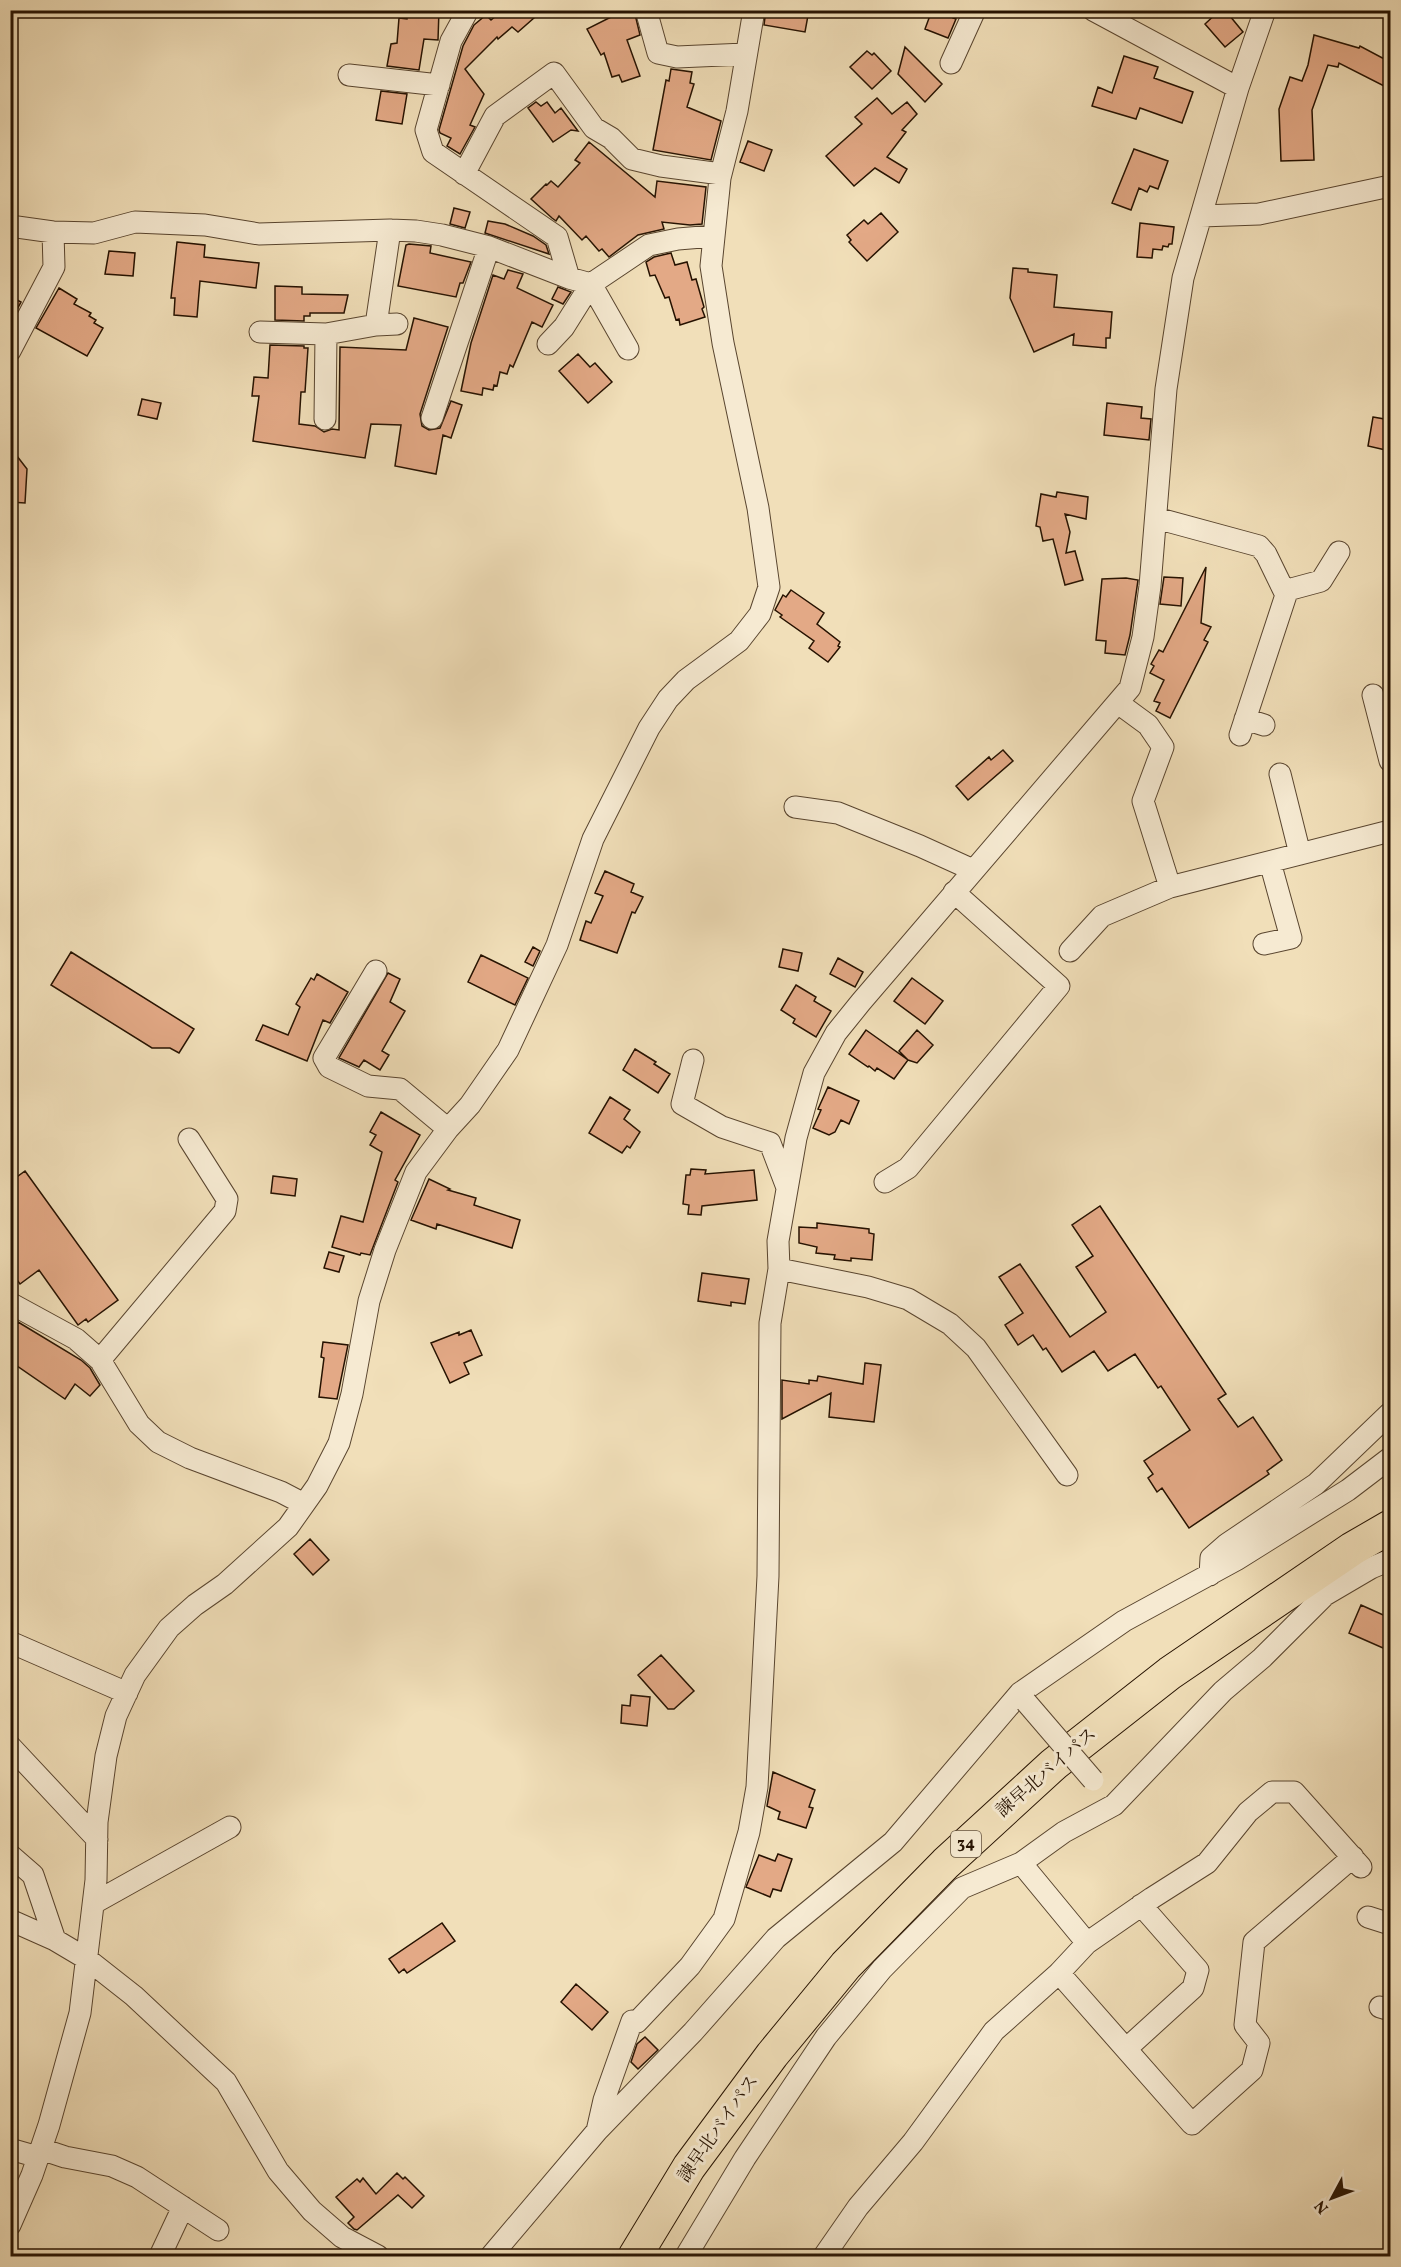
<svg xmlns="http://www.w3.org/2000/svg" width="1401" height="2267" viewBox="0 0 1401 2267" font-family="Vollkorn,'Noto Serif JP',serif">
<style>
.building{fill:#e3a986;stroke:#261201;stroke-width:1.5}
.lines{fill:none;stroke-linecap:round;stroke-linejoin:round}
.street-casing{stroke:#59452f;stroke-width:23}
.highway-casing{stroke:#261201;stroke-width:35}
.street{stroke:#f6ead2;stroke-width:21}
.highway{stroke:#f1dfb9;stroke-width:33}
.street-bridge-casing{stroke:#59452f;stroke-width:23;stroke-linecap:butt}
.street-bridge{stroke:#f6ead2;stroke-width:21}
.labels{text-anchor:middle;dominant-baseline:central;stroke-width:6;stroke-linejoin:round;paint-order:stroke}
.shield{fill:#f6ead2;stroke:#645340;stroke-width:1.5}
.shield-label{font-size:16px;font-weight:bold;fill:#261201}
.street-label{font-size:18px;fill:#261201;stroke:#f6ead2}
</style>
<rect width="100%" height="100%" fill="#f1dfb9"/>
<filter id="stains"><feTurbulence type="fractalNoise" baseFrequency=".00333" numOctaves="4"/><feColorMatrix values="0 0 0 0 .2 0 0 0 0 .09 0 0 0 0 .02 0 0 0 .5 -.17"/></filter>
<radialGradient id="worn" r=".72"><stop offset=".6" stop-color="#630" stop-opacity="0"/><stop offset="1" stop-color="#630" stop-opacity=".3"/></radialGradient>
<path class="building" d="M408,10H439L438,40L424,39L419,70L387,66L391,44L397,43L399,18L407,19Z
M493,10H543L518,32L512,27L498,39L497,37L465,69L484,94L470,125L475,127L460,154L447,146L451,138L440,133L439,130L463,46L474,25L486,15L491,20L497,15Z
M612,10H634L640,35L627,40L640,76L622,82L619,75L612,77L604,53L601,55L587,29L613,16Z
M766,10H809L805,32L764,25Z
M932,10H955L953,18L956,19L948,38L925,29Z
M1220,10H1225L1243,32L1225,47L1205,24Z
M1314,35L1359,48L1360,46L1390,62V89L1339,63L1338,67L1328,65L1312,110L1314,160L1281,161L1279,109L1290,77L1302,81L1308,65Z
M905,47L942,84L925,102L898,74Z
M867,51L872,55L874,53L891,71L872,89L850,67Z
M1124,56L1158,67L1154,78L1193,92L1182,123L1140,108L1136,119L1092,106L1098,87L1112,93Z
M671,69L692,72L690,83L694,84L687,107L721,121L711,160L653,150L666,80L669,81Z
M381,91L407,94L402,124L376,120Z
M877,98L892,114L907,102L917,114L902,130L906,132L887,157L907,169L899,183L875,168L854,186L826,156L862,124L855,117Z
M536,102L541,106L547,102L555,113L561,108L578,131L571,130L553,142L528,108Z
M748,141L772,150L764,171L740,162Z
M589,142L655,197L657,181L706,187L702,224L690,225L662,222L664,229L638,235L609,257L602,249L599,251L586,236L582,240L559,216L556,221L552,218L531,199L546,184L547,185L551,181L558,187L580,163L575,160Z
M1134,149L1168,161L1158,189L1150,186L1147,192L1139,188L1131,210L1112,203Z
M454,208L470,212L465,228L450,224Z
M881,213L898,232L867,261L849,242L851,240L847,235L864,220L868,224Z
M488,221L505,224L533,236L546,245L549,254L485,233Z
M1140,223L1174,227L1172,244H1169L1168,247L1163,246L1162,250L1153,249L1152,258L1137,257Z
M177,242L205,245L204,257L259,263L256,288L200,281L197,317L174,315L175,298H171Z
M409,244L431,246L430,253L471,262L463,283H460L456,297L398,286L406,245Z
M109,251L135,253L133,276L105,274Z
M671,253L675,265L687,262L692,280L696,279L704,307L702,309L705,317L680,325L679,319L676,320L669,297L665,298L655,275L650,276L646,262L654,257Z
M1013,268L1028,269V272L1057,275L1054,307L1112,312L1110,338H1106V348L1073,345L1074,334L1034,352L1010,298Z
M508,270L523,274L517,288L553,305L542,327L532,322L513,367L510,365L507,374L500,372L497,386L494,385L493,390L483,388L482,395L461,391L471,343L493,275L504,279Z
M275,286L302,287V294L348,295L344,313H310V316H304V321L275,320Z
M558,287L571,292L563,304L552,299Z
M59,288L77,299L74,304L91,313L89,316L96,320L94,323L103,328L87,356L36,328Z
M10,296L21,302L14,315L10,313Z
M414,318L448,327L420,414L422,426L429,430L440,428L451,401L462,405L451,438L443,435L436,474L395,466L401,425L371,424L365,458L253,441L259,396H252L254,377L268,378L270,345L304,346V348H308L305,392H301L299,424L315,426L324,432L332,429L339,430L340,347L406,350Z
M578,354L590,367L595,363L612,382L588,403L559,371Z
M142,399L161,403L157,419L138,415Z
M1107,403L1142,407L1141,418L1151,419L1149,440L1104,435Z
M1373,417L1390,420V451L1368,446Z
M10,447L27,469L25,503L10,502Z
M1057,492L1088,497L1086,519L1065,514L1070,532L1066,553L1075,551L1083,580L1065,585L1053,539L1043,541L1040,527L1036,526L1041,494L1056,497Z
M1206,567L1201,623L1211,627L1204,640L1208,642L1170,718L1156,711L1160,703L1154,701L1164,680L1150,673L1154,666L1151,664L1159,650L1163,652Z
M1164,577L1183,578L1181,606L1160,604Z
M1126,578L1138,580L1130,635L1125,655L1105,653L1106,641L1096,640L1102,579Z
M791,590L824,613L817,624L840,642L838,646L840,647L828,662L809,648L814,641L780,617L782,615L775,610L783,595L786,597Z
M1003,750L1013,761L968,800L956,786L989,757L991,760Z
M605,871L634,884L631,892L643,897L635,913L632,912L617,953L580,940L586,921L591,923L603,896L595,893Z
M533,947L540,951L533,966L525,962Z
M783,949L802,953L798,971L779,967Z
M71,952L194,1029L179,1053L170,1048H152L51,985Z
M481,955L528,978L515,1005L468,982Z
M838,958L863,972L855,987L830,974Z
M388,973L400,979L390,1002L405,1011L382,1051L389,1055L380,1070L364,1060L359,1067L339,1058Z
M317,974L348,992L330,1023L323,1020L307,1061L256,1040L263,1025L288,1035L300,1007L296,1004L311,978L314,980Z
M912,978L943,1001L925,1024L894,1001Z
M796,985L816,997L814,1001L831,1011L816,1037L793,1023L795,1019L781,1010Z
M866,1030L908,1060L894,1079L877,1068L875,1071L869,1066L868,1067L849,1054Z
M917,1030L933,1045L917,1063L908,1060L899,1051Z
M635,1049L656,1062L654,1064L670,1074L658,1093L623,1070Z
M828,1087L859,1101L849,1124L841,1120L835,1132L829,1135L813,1128L821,1110L818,1109Z
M610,1097L630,1110L624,1119L640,1132L630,1148L627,1146L622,1153L589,1133Z
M381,1112L420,1135L395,1180L398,1182L370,1255L361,1253L360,1255L332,1247L341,1216L363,1222L382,1152L370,1145L376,1135L370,1132Z
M691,1169L706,1170L705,1174L754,1170L757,1200L702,1206L701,1215L688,1214L689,1205L683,1204L686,1175H690Z
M25,1171L118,1300L88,1322L86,1319L78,1325L39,1270L20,1284L10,1270V1182Z
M273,1176L297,1179L295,1196L271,1193Z
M429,1179L450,1189L448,1190L476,1198L474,1205L520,1220L512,1248L437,1224L436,1229L411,1220Z
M1100,1206L1226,1394L1218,1399L1238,1427L1253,1417L1282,1460L1267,1471L1269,1474L1189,1528L1162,1488L1157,1492L1148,1478L1153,1474L1144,1461L1190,1430L1161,1386L1158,1388L1135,1354L1108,1371L1094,1351L1062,1372L1046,1348L1043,1350L1033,1335L1018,1345L1005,1325L1023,1313L999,1277L1020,1264L1070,1337L1106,1312L1076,1267L1093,1256L1072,1225Z
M817,1223L869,1229V1233L874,1234L872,1260L851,1258V1261L834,1259L835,1255L816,1253L817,1247L799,1243V1227L817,1228Z
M329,1252L344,1256L339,1272L324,1268Z
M702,1273L749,1279L745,1304L731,1302V1306L698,1301Z
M18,1322L81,1360L90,1368L100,1385L90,1396L75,1384L65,1399L10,1361V1337Z
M471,1330L482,1355L464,1363L469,1374L450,1383L431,1343L459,1332V1335Z
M323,1342L348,1345L337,1399L319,1397L324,1358L321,1357Z
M865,1363L881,1365L874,1422L829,1417L831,1393L782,1419V1380L809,1384V1380L817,1381L818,1376L863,1384Z
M310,1539L329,1560L313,1575L294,1554Z
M1361,1605L1390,1618V1632L1383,1648L1349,1633Z
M661,1655L694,1691L674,1709H668L638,1675Z
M631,1695L650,1697L647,1726L621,1723L622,1705L630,1706Z
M773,1772L815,1790L809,1807L813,1808L806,1828L778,1819L780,1812L767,1806Z
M778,1854L792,1859L781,1891L773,1889L770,1897L746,1887L759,1855L775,1861Z
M442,1923L455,1941L407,1973L404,1969L399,1973L389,1959Z
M576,1984L608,2012L592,2030L561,2002Z
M645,2037L658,2050L638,2069L631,2062L637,2044Z
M397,2173L403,2179L405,2177L424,2196L412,2208L398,2195L357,2230L354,2229L348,2223L354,2217L336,2197L357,2179L360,2182L363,2178L376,2194Z"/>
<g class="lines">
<g class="street-casing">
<path id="street" d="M468,10L451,41L426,130L433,152L557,237L569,278
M646,10L658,53L677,57L745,54
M1093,10L1238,88
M951,63L975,10
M349,75L439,85
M464,174L495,116L554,73L594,128L611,138L632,159L661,166L721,174
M1201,216L1259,214L1390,186
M10,226L53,232L94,233L135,222L205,225L259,234L390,230L416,231L442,235L489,247L569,278L591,284L649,245L678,239L714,236
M376,325L390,230
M260,332L326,334L376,325L397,324
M548,344L564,327L591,284L628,349
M10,351L54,267L53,232
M432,418L489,247
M325,419L326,334
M1156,518L1259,546L1266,554L1286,595L1240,735
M1284,591L1321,581L1339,552
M1373,695L1390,761
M1118,703L1148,725L1163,747L1143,801L1170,887L1390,831
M1245,719L1264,725
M1280,774L1300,854
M795,807L838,813L920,846L973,870
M1264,944L1291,938L1270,862
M1070,951L1102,916L1170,887
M376,971L324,1058L329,1067L368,1086L400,1089L448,1129
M693,1060L682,1104L722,1127L770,1143L786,1185
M885,1182L908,1168L1059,986L954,892
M779,1269L868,1287L908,1299L950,1324L976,1348L1067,1475
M10,1303L76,1339L100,1360L139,1424L158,1442L190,1458L281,1492L304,1504
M100,1360L225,1211L227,1199L189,1139
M1210,1575L1211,1558L1227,1544L1316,1484L1390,1413
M10,1642L127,1693
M10,1746L97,1839
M10,1855L33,1875L55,1940L87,1959L134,1996L226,2082L278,2171L312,2211L342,2237L378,2256
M1021,1863L1087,1943
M94,1903L230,1827
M1368,1917L1390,1924
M10,1920L55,1940
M1059,1973L1192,2124L1252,2070L1259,2043L1245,2025L1254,1942L1353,1857
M1380,2007L1390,2010
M1126,2049L1193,1988L1198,1970L1141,1905
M597,2131L693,2032L776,1938L893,1842L1020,1693L1124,1621L1236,1560L1348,1490L1390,1458
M10,2149L38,2157
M41,2149L65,2157L112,2166L137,2177L218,2230
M10,2225L32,2175L49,2125L80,2013L96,1880L97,1822L106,1756L116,1716L135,1675L169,1628L195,1605L225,1584L288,1527L317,1486L339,1443L352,1394L369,1301L385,1250L416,1172L448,1129L470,1105L508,1050L557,945L593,839L649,728L668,699L686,680L739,641L760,614L769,587L758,508L723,343L711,266L720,178L737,111L754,10
M160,2256L183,2207
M491,2256L597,2131L604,2100L632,2021L637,2022L690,1966L724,1919L749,1832L757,1787L768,1576L770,1323L779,1269L778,1241L796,1138L814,1073L836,1033L861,1002L1130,688L1143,637L1150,586L1166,389L1183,278L1238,88L1265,10
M686,2256L745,2158L826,2037L882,1969L962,1888L1021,1863L1064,1832L1114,1805L1223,1691L1262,1658L1325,1595L1371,1568L1390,1560
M824,2256L858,2207L913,2142L994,2031L1059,1973L1087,1943L1152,1898L1207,1863L1248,1812L1272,1792H1294L1361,1867"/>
</g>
<g class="highway-casing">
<path id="highway" d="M635,2256L689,2167L772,2055L846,1965L946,1863L1054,1764L1170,1673L1352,1549L1390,1527"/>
</g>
<use href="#street" class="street"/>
<use href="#highway" class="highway"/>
<g class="street-bridge-casing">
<path id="street-bridge" d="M1026,1702L1093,1780"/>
</g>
<use href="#street-bridge" class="street-bridge"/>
</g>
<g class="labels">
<rect class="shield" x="951" y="1831" width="30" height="26" rx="4.5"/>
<g class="shield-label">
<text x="966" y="1844">34</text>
</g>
<g class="street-label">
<text transform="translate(1047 1773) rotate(-41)">諫早北バイパス</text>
<text transform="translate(719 2129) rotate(-55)">諫早北バイパス</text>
</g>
</g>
<rect width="1401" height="2267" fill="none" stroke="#f1dfb9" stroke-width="36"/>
<rect x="12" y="12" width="1377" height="2243" fill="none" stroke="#261201" stroke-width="3"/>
<rect x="18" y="18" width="1365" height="2231" fill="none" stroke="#261201" stroke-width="1.5"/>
<g transform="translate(1332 2198) rotate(229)" stroke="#f6ead2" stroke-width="4.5" paint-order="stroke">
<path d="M0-4.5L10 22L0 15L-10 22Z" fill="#261201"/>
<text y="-9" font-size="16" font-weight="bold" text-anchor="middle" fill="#261201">N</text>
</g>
<rect width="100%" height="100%" filter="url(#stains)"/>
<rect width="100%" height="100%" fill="url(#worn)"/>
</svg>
